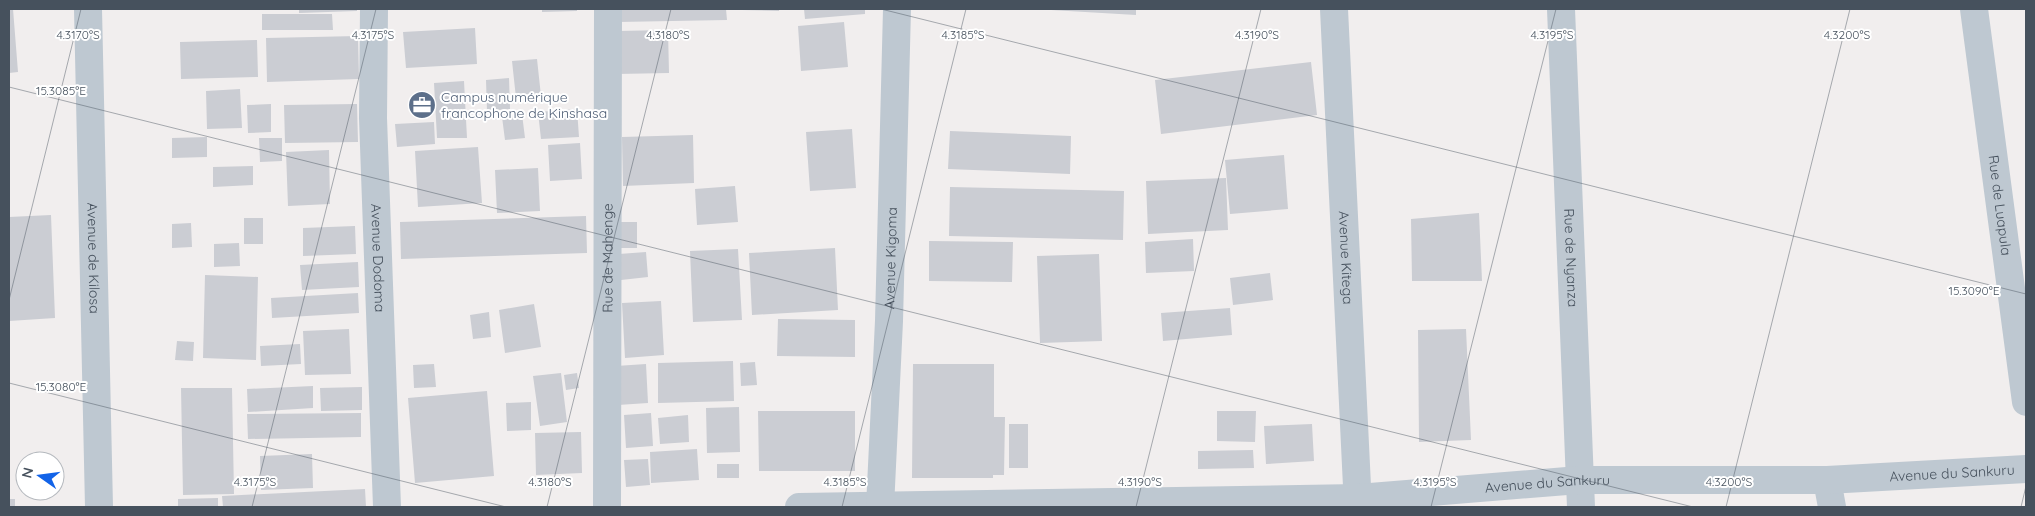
<svg xmlns="http://www.w3.org/2000/svg" width="2035" height="516" viewBox="0 0 2035 516" font-family="Quicksand,sans-serif">
<style>
.building{fill:#cbcdd3}
.lines{fill:none;stroke-linecap:round;stroke-linejoin:round}
.minor{stroke:#bec8d1;stroke-width:28}
.ticks{fill:none;stroke:#46515d;stroke-width:1;stroke-opacity:0.45}
.labels{text-anchor:middle;dominant-baseline:central;stroke-width:4;stroke-linejoin:round;paint-order:stroke}
.service-label{font-size:14px;fill:#4e5e75;stroke:#fff;text-anchor:start}
.street-label{font-size:14px;fill:#46515d;stroke:#fff}
.ticks-label{font-size:12px;text-anchor:middle;fill:#46515d;stroke:#fff;stroke-width:4;stroke-linejoin:round;paint-order:stroke}
</style>
<rect width="100%" height="100%" fill="#f1eeee"/>
<path class="building" d="M9,9H13L18,72L9,73Z
M299,9H357V11L299,13Z
M542,9H577V11L542,12Z
M618,9H726L727,20L618,22Z
M742,9H779V11L742,10Z
M804,9H865V14L805,19Z
M1051,9H1136V15L1051,10Z
M262,14H332L333,30H262Z
M844,22L848,67L801,71L798,26Z
M475,28L477,64L406,68L403,32Z
M668,30L669,73L617,74V31Z
M358,36L359,79L267,82L266,38Z
M257,40L258,77L181,79L180,42Z
M537,59L541,96L516,98L512,61Z
M1311,62L1317,115L1161,134L1155,80Z
M509,78L510,109L487,111L486,80Z
M464,81L467,138H437L434,83Z
M240,89L242,128L207,129L206,91Z
M271,104V132L248,133L247,105Z
M357,104L358,142L285,143L284,105Z
M577,109L579,137L541,139L538,112Z
M522,114L525,138L505,140L502,117Z
M434,122L435,144L397,147L395,124Z
M852,129L856,188L810,191L806,132Z
M950,131L1071,136L1070,174L948,169Z
M693,135L694,183L623,186L622,137Z
M207,137V157L172,158V138Z
M259,138H282V161L260,162Z
M580,143L582,179L550,181L548,145Z
M478,147L482,203L418,207L415,151Z
M329,150L330,204L288,206L286,152Z
M1284,155L1288,209L1230,214L1225,160Z
M253,166V185L213,187V167Z
M538,168L540,211L497,213L495,170Z
M1226,178L1228,230L1148,234L1146,181Z
M735,186L738,222L697,225L695,189Z
M950,187L1124,191L1123,240L949,236Z
M1479,213L1482,281H1412L1411,219Z
M51,215L55,318L9,321V217Z
M586,216L587,253L401,259L400,222Z
M244,218H263V244H244Z
M619,222H637V248H619Z
M191,223L192,247L172,248V224Z
M355,226L356,254L303,256V228Z
M1193,239L1194,271L1146,273L1145,242Z
M929,241L1013,242L1012,282L929,281Z
M239,243L240,266L214,267V244Z
M835,248L838,310L752,315L749,253Z
M738,249L742,320L693,322L690,251Z
M646,252L648,277L621,280L619,254Z
M1099,254L1102,341L1040,343L1037,256Z
M358,262L359,287L302,290L300,265Z
M1270,273L1273,300L1233,305L1230,278Z
M205,275L258,277L256,360L203,358Z
M358,293L359,313L272,318L271,298Z
M661,301L664,355L625,358L622,303Z
M534,304L541,347L505,353L499,310Z
M1230,308L1232,335L1163,341L1161,313Z
M489,312L491,337L473,339L470,315Z
M778,319L855,320V357L777,356Z
M349,329L351,374L305,375L303,331Z
M1466,329L1471,440L1419,442L1418,330Z
M177,341L194,342L193,361L175,360Z
M300,344L301,364L261,366L260,346Z
M733,361L734,401L658,403V363Z
M755,362L757,385L741,386L740,363Z
M434,364L436,387L414,388L413,365Z
M646,364L648,403L618,405L616,366Z
M913,364H994V417H1005L1004,475H993V478H912Z
M561,373L567,422L540,426L533,376Z
M577,373L579,388L566,390L564,375Z
M313,386V408L248,412L247,389Z
M362,387V410L321,411L320,388Z
M181,388H232L234,494L183,495Z
M487,391L494,476L415,483L408,398Z
M531,402V430L507,431L506,403Z
M739,407L740,452L707,453L706,408Z
M758,411H855V471H759Z
M1217,411H1256L1255,442L1217,441Z
M361,413V437L248,439L247,414Z
M651,413L653,446L626,448L624,415Z
M688,415L689,442L660,444L658,418Z
M1009,424H1028V468H1009Z
M1312,424L1314,461L1266,464L1264,426Z
M581,432L582,473L536,475L535,433Z
M697,449L699,480L651,483L650,452Z
M1253,450L1254,468L1198,469V451Z
M312,454L313,488L261,490L260,456Z
M648,459L650,485L626,487L624,460Z
M717,464H739V478H717Z
M365,489L366,507H223L222,496Z
M218,498V507H178V499Z
M9,499H15V507H9Z"/>
<g class="lines">
<g class="minor">
<path id="s1" d="M88,9L99,507"/>
<path id="s2" d="M374,9L373,118L387,507"/>
<path id="s3" d="M1334,9L1358,507"/>
<path id="s4" d="M1561,9L1581,507"/>
<path id="s5" d="M1974,9L2026,402"/>
<path d="M1827,480L1832,507"/>
<path id="s6" d="M607,507L608,9"/>
<path id="s7" d="M799,507L1358,498L1579,480H1827L2026,469"/>
<path id="s8" d="M880,507L889,321L897,9"/>
</g>
</g>
<path class="ticks" d="M881,9L2026,294M9,87L1693,507M9,300L81,9M9,383L506,507M252,507L376,9M547,507L671,9M842,507L966,9M1136,507L1261,9M1431,507L1556,9M1726,507L1850,9M2021,507L2026,486"/>
<defs>
<g id="office-disc" transform="scale(1.4375)"><circle r="9.5" fill="#5c6f8a" stroke="#fff"/><path d="M-6-3h4V-5.5h4V-3h4V5H-6ZM-1-4.5V-3h2v-1.5ZM-6 0V1H6V0Z" fill="#fff"/></g>
</defs>
<g fill-rule="evenodd">
<use href="#office-disc" x="422" y="105"/>
</g>
<g class="labels">
<g class="service-label">
<text x="441" y="97">Campus numérique<tspan x="441" dy="16">francophone de Kinshasa</tspan></text>
</g>
<g class="street-label">
<text stroke="none"><textPath href="#s5" startOffset="198">Rue de Luapula</textPath></text>
<text stroke="none"><textPath href="#s1" startOffset="249">Avenue de Kilosa</textPath></text>
<text stroke="none"><textPath href="#s2" startOffset="249">Avenue Dodoma</textPath></text>
<text stroke="none"><textPath href="#s6" startOffset="249">Rue de Mahenge</textPath></text>
<text stroke="none"><textPath href="#s8" startOffset="249">Avenue Kigoma</textPath></text>
<text stroke="none"><textPath href="#s3" startOffset="249">Avenue Kitega</textPath></text>
<text stroke="none"><textPath href="#s4" startOffset="249">Rue de Nyanza</textPath></text>
<text stroke="none"><textPath href="#s7" startOffset="1154">Avenue du Sankuru</textPath></text>
<text stroke="none"><textPath href="#s7" startOffset="749">Avenue du Sankuru</textPath></text>
</g>
</g>
<g class="ticks-label">
<text x="963" y="39">4.3185°S</text>
<text x="1257" y="39">4.3190°S</text>
<text x="78" y="39">4.3170°S</text>
<text x="373" y="39">4.3175°S</text>
<text x="668" y="39">4.3180°S</text>
<text x="1552" y="39">4.3195°S</text>
<text x="1847" y="39">4.3200°S</text>
<text x="61" y="95">15.3085°E</text>
<text x="1974" y="295">15.3090°E</text>
<text x="61" y="391">15.3080°E</text>
<text x="255" y="486">4.3175°S</text>
<text x="550" y="486">4.3180°S</text>
<text x="845" y="486">4.3185°S</text>
<text x="1140" y="486">4.3190°S</text>
<text x="1435" y="486">4.3195°S</text>
<text x="1729" y="486">4.3200°S</text>
</g>
<rect width="2035" height="516" fill="none" stroke="#46515d" stroke-width="20"/>
<g transform="translate(40 476) rotate(284)"><circle r="24" fill="#ffffff" stroke="#b5b9be"/>
<path d="M0-4L9 19L0 12L-9 19Z" fill="#1263e8"/>
<text y="-8" font-size="14" font-weight="bold" text-anchor="middle" fill="#46515d">N</text>
</g>
</svg>
